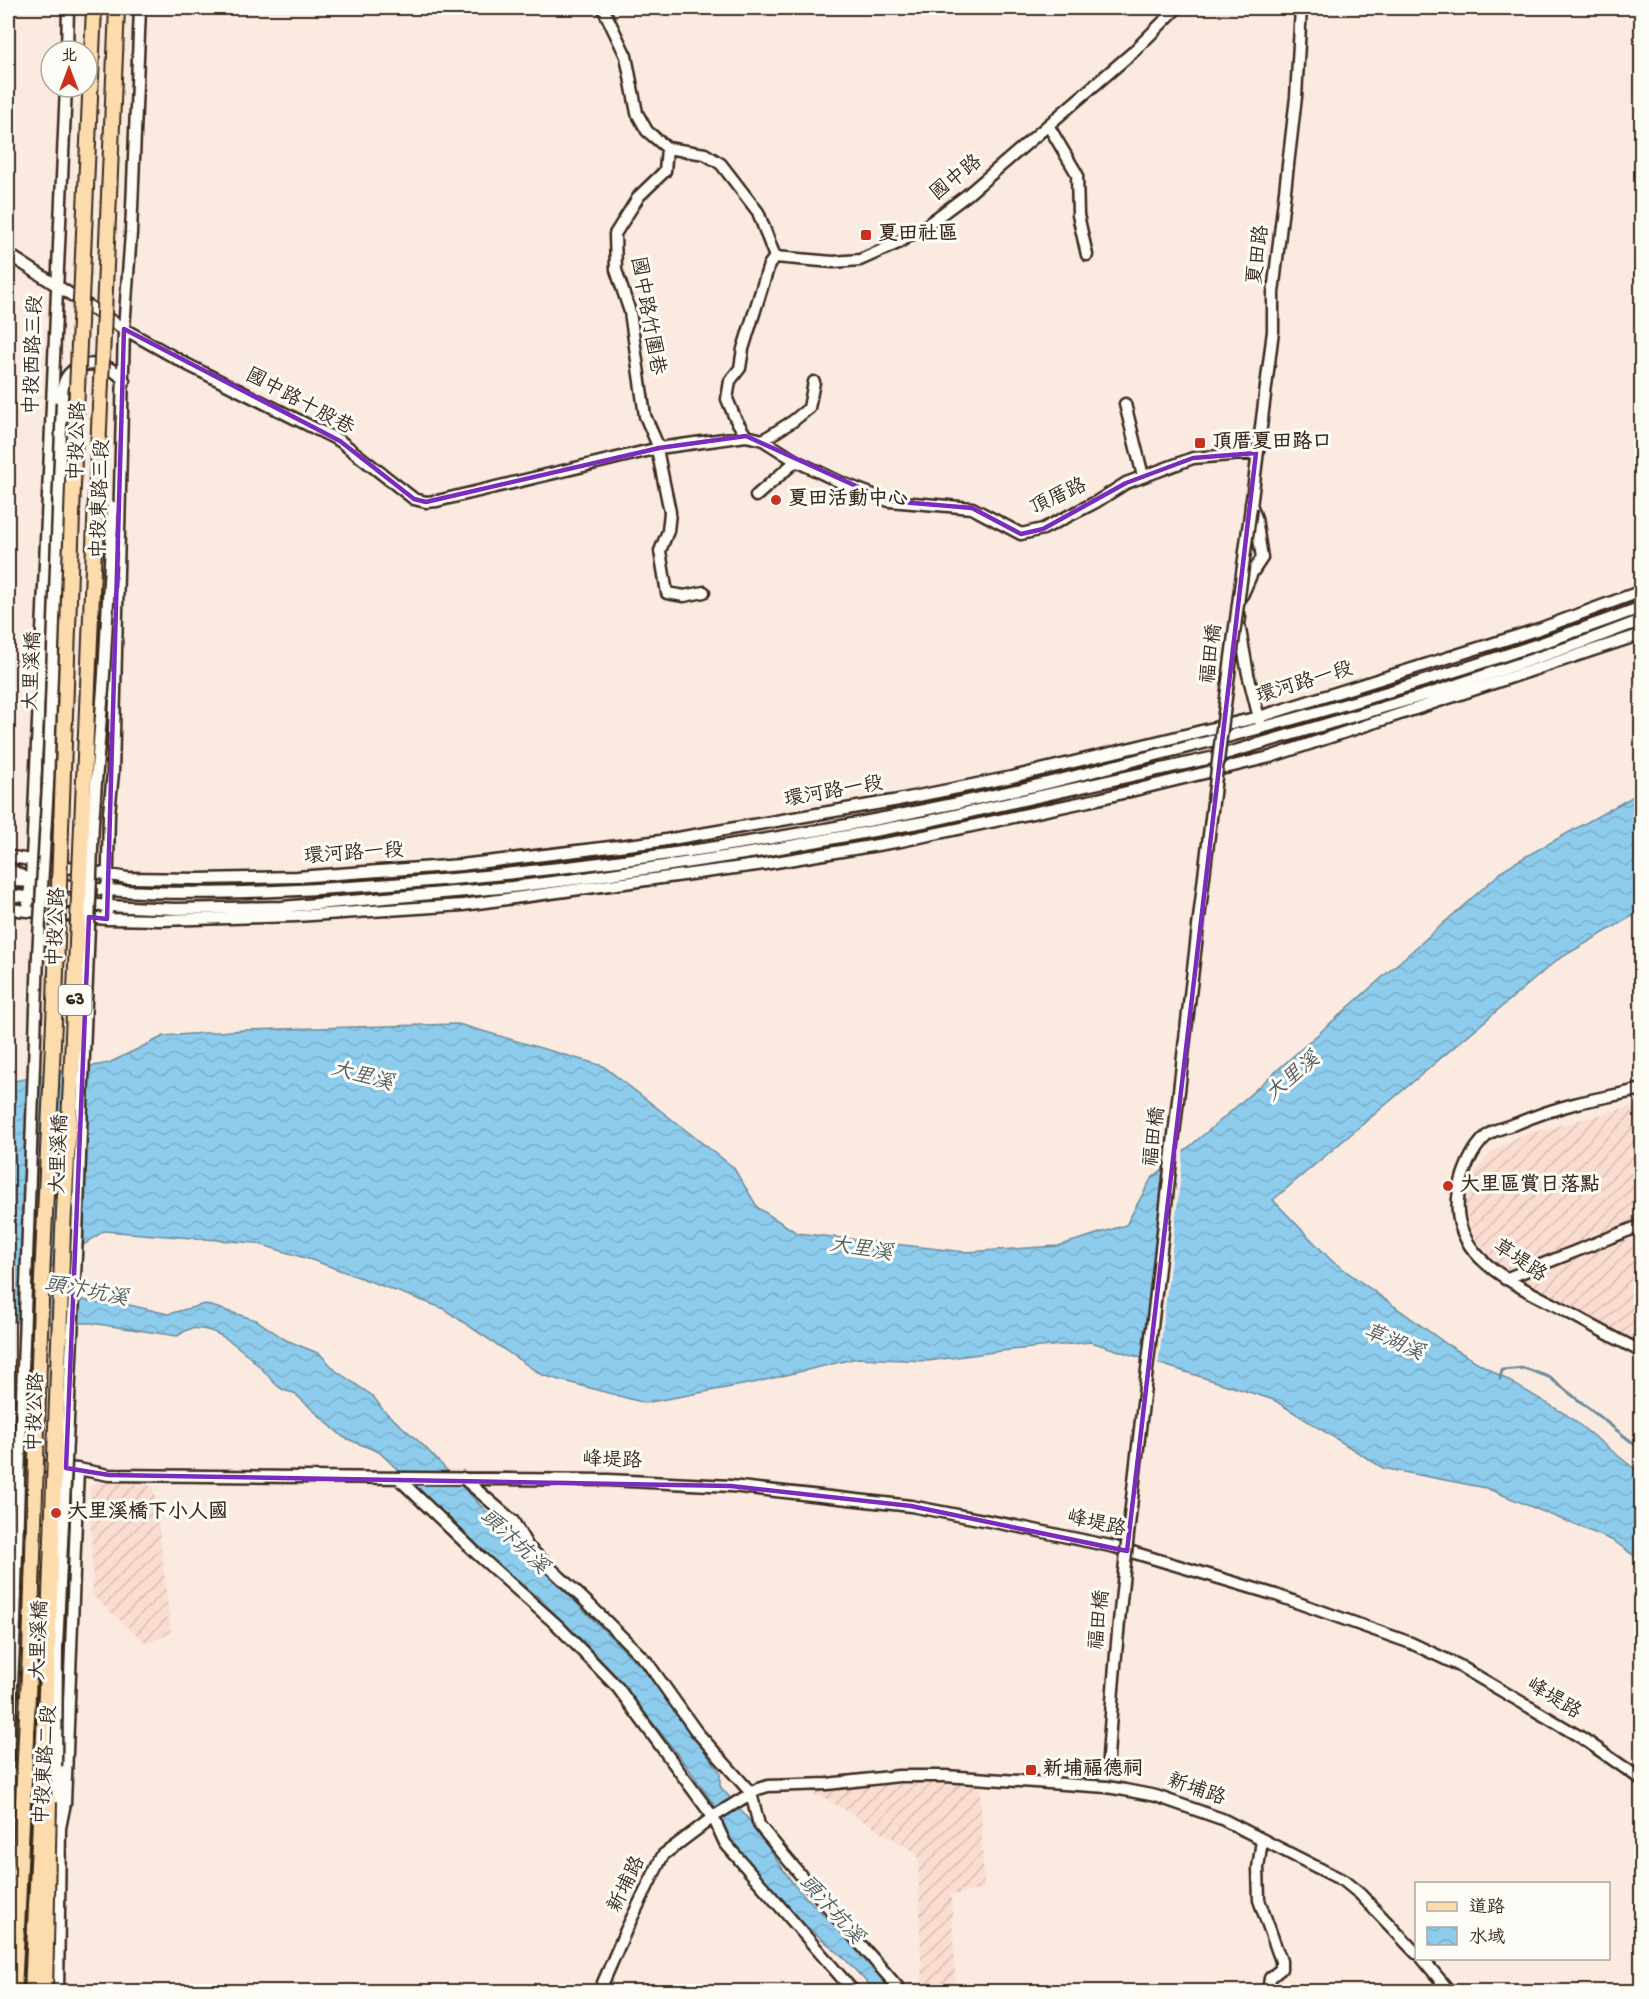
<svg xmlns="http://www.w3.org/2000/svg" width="1649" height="1999" viewBox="0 0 1649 1999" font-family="'Gochi Hand','LXGW WenKai TC',sans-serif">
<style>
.industrial{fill:url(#industrial-furrows)}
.water{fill:url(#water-waves);stroke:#6c8b9a;stroke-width:1.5}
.pier{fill:#fbeae0}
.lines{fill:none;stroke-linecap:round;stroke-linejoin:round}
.stream{stroke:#6c8b9a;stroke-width:3}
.minor-casing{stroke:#3b2a1e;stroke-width:15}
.major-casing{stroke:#3b2a1e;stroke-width:18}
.minor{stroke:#fdfcf7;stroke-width:10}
.major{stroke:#fcdcac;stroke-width:14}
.minor-bridge-casing{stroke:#3b2a1e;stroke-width:15;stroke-linecap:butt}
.major-bridge-casing{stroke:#3b2a1e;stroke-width:18;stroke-linecap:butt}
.minor-bridge{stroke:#fdfcf7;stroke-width:10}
.major-bridge{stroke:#fcdcac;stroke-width:14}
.marked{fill:none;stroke:#7b2cbf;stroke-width:4.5;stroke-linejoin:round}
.poi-dot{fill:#c8321e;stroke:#fdfcf7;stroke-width:2}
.labels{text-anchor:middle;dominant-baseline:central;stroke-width:6;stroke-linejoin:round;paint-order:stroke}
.shield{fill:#fdfcf7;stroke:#75695f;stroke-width:1.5}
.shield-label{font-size:18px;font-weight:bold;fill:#3b2a1e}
.street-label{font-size:20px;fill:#3b2a1e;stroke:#fdfcf7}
.poi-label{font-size:20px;font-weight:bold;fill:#3b2a1e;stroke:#fdfcf7;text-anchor:start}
.water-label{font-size:21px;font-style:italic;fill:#545b5c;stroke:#fdfcf7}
</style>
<defs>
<pattern id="industrial-furrows" width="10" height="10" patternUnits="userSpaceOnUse" patternTransform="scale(1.5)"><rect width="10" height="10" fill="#faddd0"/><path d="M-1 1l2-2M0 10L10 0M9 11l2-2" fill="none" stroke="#d7beb2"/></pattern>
<pattern id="water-waves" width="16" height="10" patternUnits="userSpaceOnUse" patternTransform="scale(1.5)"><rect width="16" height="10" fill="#8dcced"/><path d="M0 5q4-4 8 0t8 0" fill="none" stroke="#7bafcb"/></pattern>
</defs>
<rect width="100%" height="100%" fill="#fbeae0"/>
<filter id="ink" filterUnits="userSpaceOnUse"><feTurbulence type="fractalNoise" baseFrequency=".0167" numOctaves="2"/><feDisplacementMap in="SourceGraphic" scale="12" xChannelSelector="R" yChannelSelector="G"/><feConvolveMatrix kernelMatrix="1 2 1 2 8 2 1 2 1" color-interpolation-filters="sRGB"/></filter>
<g filter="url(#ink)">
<path class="industrial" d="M1641,1104V1347L1505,1269L1479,1244L1471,1231L1465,1207L1471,1182L1477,1170L1491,1152L1519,1136Z
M100,1481L154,1486L171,1633L147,1644L93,1596L90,1487Z
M918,1781L980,1783L984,1889L951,1895L956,1991H922L918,1854L825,1798L805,1792Z"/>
<path class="water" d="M1641,792V911L1557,960L1273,1200L1332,1261L1448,1345L1567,1415L1641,1474V1561L1614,1541L1486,1488L1383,1468L1274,1400L1091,1342L1001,1351L928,1361L857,1358L753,1383L645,1403L542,1375L442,1308L315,1261L256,1243L104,1231L34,1279C52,1289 101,1311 121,1303L168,1314L205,1304L256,1320L286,1340L320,1354L336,1371L373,1396L383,1410L423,1445L518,1545L646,1672L720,1772V1786L749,1820L794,1885L853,1944L895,1991H875L842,1956L805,1925L732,1843L714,1805L689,1769L618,1678L580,1638L540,1599L497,1564L379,1452L343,1437L294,1393C275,1390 271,1377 258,1365C241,1348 215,1325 190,1329C186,1330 181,1334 177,1336L91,1323L8,1322V1082L109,1063L164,1036L245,1030L458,1024L603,1066L733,1167L758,1208L797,1233L965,1252L1058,1246L1126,1225L1151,1179L1221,1120L1507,867Z"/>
<path class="pier" d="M1184,1148L1158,1367L1141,1361L1164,1164Z"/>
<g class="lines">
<path class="stream" d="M1500,1379L1502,1370L1524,1368L1549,1377L1642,1450"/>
<g class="minor-casing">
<path id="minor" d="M603,8L626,56L637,113L647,131L667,148L665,171L639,196L615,234L616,270L630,312L645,416L659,448L658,454L670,512L668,531L660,551L667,593L684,596L704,592
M67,51L68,8
M1048,125L1077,174L1078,215L1087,255
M667,148L705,154L721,164L758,212L775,257
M8,254L124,329L188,365L340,441L414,499L426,502L437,501L659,448L746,436L763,440L796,461L842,483L889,501L972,508L1021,534L1043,529L1096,502L1126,483L1193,458L1256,453
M62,402C62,392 62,382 69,374C84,357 112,364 124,381
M1125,404L1143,476
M746,436L735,418L727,399L730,381L740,368L743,349L769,265L775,257L833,262L860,260L896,244L927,225L967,195L1132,53L1177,8
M763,440L793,421L809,408L814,382
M756,496L796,461
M1251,507L1273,331V293L1296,97L1301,8
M1241,598L1252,573L1262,558L1256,518L1251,504
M1240,617L1239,624L1248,674L1260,722
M8,856L127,878L198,879L297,877L461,865L660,841L893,801L1012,777L1259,717L1539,629L1642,591
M8,868L31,881
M8,881C41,881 74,887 108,890C177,895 247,893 317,889C557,875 797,841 1030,787C1071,778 1112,766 1152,756C1318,715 1482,667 1642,607
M8,895L107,906L175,909L282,907L512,887L585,878L763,851L929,821L1211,758L1432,693L1581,643L1642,620
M28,903L31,881L66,87
M8,909L107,919L160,920L296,916L463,905L764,864L901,841L1098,799L1270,757L1642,634
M107,912L109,813L113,773L124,329L131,233L140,8
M1642,1089C1619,1095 1597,1098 1574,1104C1555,1109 1537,1115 1518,1123C1510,1126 1500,1128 1492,1132C1476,1142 1466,1164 1461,1182C1442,1252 1506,1280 1557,1306C1585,1322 1613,1337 1642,1352
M1505,1279L1642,1225
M8,1471V1464L78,1469L109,1475L608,1480L731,1486L911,1506L1025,1528L1115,1547L1276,1595L1411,1643L1458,1665L1582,1738L1642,1780
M398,1478L476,1553L557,1625L618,1688L713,1817L725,1843L854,1992
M463,1478L513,1521L528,1547L593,1608L647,1662L696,1731L751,1793L759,1825L808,1884L902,1992
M56,1766L58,1808
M8,1831L46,1829
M1262,1840L1258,1868L1259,1900L1281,1961V1969L1270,1978L1268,1992
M1422,1958L1450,1992
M58,1992L60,1828L65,1803L78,1469
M599,1992L626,1930L663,1855L716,1815L758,1789L768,1786L827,1784L899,1776H945L1107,1787L1125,1790L1156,1796L1222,1819L1344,1881L1360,1894L1416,1953"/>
</g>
<g class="major-casing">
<path id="major" d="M8,1824L21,1755"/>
</g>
<use href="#minor" class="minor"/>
<use href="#major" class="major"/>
<g class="minor-bridge-casing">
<path id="minor-bridge" d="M56,1766L57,1647L77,1234L93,823L104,675L113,507
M8,1769L15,1621L19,1479L38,955L48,785L62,402
M1107,1773C1117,1607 1139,1441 1158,1276C1187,1019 1216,763 1251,507"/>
</g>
<g class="major-bridge-casing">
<path id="major-bridge" d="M14,1992L30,1652L41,1301L55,1000L74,457L94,8
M32,1992L48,1651L63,1231L71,1083L117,8
M45,1992L49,1802"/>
</g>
<use href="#minor-bridge" class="minor-bridge"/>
<use href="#major-bridge" class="major-bridge"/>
</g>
</g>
<path class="marked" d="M124,329L340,441L414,499L426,502L659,448L746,436L889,501L972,508L1021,534L1043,529L1126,483L1193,458L1256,453L1127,1551L911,1506L731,1486L109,1475L66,1468L89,917L107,919Z"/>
<g class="poi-dot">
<rect x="860" y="229" width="12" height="12" rx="3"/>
<rect x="1194" y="437" width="12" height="12" rx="3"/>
<circle cx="776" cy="500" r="6"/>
<circle cx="1448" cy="1186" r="6"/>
<circle cx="56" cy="1513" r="6"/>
<rect x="1025" y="1764" width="12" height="12" rx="3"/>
</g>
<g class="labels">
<rect class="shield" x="58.5" y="985" width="33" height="30" rx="4.5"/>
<g class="shield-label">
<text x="75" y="1000">63</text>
</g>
<g class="street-label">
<text transform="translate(957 179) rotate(-39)">國中路</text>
<text transform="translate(1260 255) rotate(-83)">夏田路</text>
<text transform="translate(646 316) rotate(80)">國中路竹圍巷</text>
<text transform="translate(35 355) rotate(-88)">中投西路三段</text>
<text transform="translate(299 403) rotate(28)">國中路十股巷</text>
<text transform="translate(79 441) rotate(-88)">中投公路</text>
<text transform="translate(1059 498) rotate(-25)">頂厝路</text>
<text transform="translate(102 499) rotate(-88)">中投東路三段</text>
<text transform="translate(1213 654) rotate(-83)">福田橋</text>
<text transform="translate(34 671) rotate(-88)">大里溪橋</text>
<text transform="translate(1305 684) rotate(-17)">環河路一段</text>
<text transform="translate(834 793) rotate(-10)">環河路一段</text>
<text transform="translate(354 855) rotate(-4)">環河路一段</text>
<text transform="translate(58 927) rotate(-88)">中投公路</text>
<text transform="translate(1156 1137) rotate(-83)">福田橋</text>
<text transform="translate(61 1154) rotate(-88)">大里溪橋</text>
<text transform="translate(1519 1262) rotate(34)">草堤路</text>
<text transform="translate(37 1412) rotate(-88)">中投公路</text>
<text transform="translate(612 1462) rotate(2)">峰堤路</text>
<text transform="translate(1096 1525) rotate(13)">峰堤路</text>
<text transform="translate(1101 1620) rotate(-84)">福田橋</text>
<text transform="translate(41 1640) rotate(-88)">大里溪橋</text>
<text transform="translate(1553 1700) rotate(31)">峰堤路</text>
<text transform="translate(47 1765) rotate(-86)">中投東路二段</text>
<text transform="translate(1196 1791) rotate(19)">新埔路</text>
<text transform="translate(628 1885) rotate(-64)">新埔路</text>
</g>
<g class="poi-label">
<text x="878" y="235">夏田社區</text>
<text x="1212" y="443">頂厝夏田路口</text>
<text x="788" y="500">夏田活動中心</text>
<text x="1460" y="1186">大里區賞日落點</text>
<text x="68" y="1513">大里溪橋下小人國</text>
<text x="1043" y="1770">新埔福德祠</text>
</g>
<g class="water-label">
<text transform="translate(362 1078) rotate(15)">大里溪</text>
<text transform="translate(1294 1078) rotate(-40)">大里溪</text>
<text transform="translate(861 1251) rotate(9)">大里溪</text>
<text transform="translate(86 1293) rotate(11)">頭汴坑溪</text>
<text transform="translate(1393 1344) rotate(23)">草湖溪</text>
<text transform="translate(513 1543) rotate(43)">頭汴坑溪</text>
<text transform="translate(830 1911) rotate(48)">頭汴坑溪</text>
</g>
</g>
<rect width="1649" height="1999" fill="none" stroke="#fdfcf7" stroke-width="30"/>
<rect x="15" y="15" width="1619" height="1969" fill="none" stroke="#3b2a1e" stroke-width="2" filter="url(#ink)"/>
<rect x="1415" y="1882" width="195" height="78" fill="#fdfcf7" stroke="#afa8a0" stroke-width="1.5"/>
<rect x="1427" y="1902" width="30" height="9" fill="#fcdcac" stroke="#afa8a0" stroke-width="1.5"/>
<text x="1469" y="1912" font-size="18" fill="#3b2a1e">道路</text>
<rect x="1427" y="1927" width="30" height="18" fill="url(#water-waves)" stroke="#afa8a0" stroke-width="1.5"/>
<text x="1469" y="1942" font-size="18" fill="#3b2a1e">水域</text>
<g transform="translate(69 69)"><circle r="28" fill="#fdfcf7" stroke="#afa8a0" stroke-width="1.5"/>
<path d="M0-4.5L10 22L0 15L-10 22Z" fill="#c8321e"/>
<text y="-9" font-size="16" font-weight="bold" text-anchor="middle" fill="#3b2a1e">北</text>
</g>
</svg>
